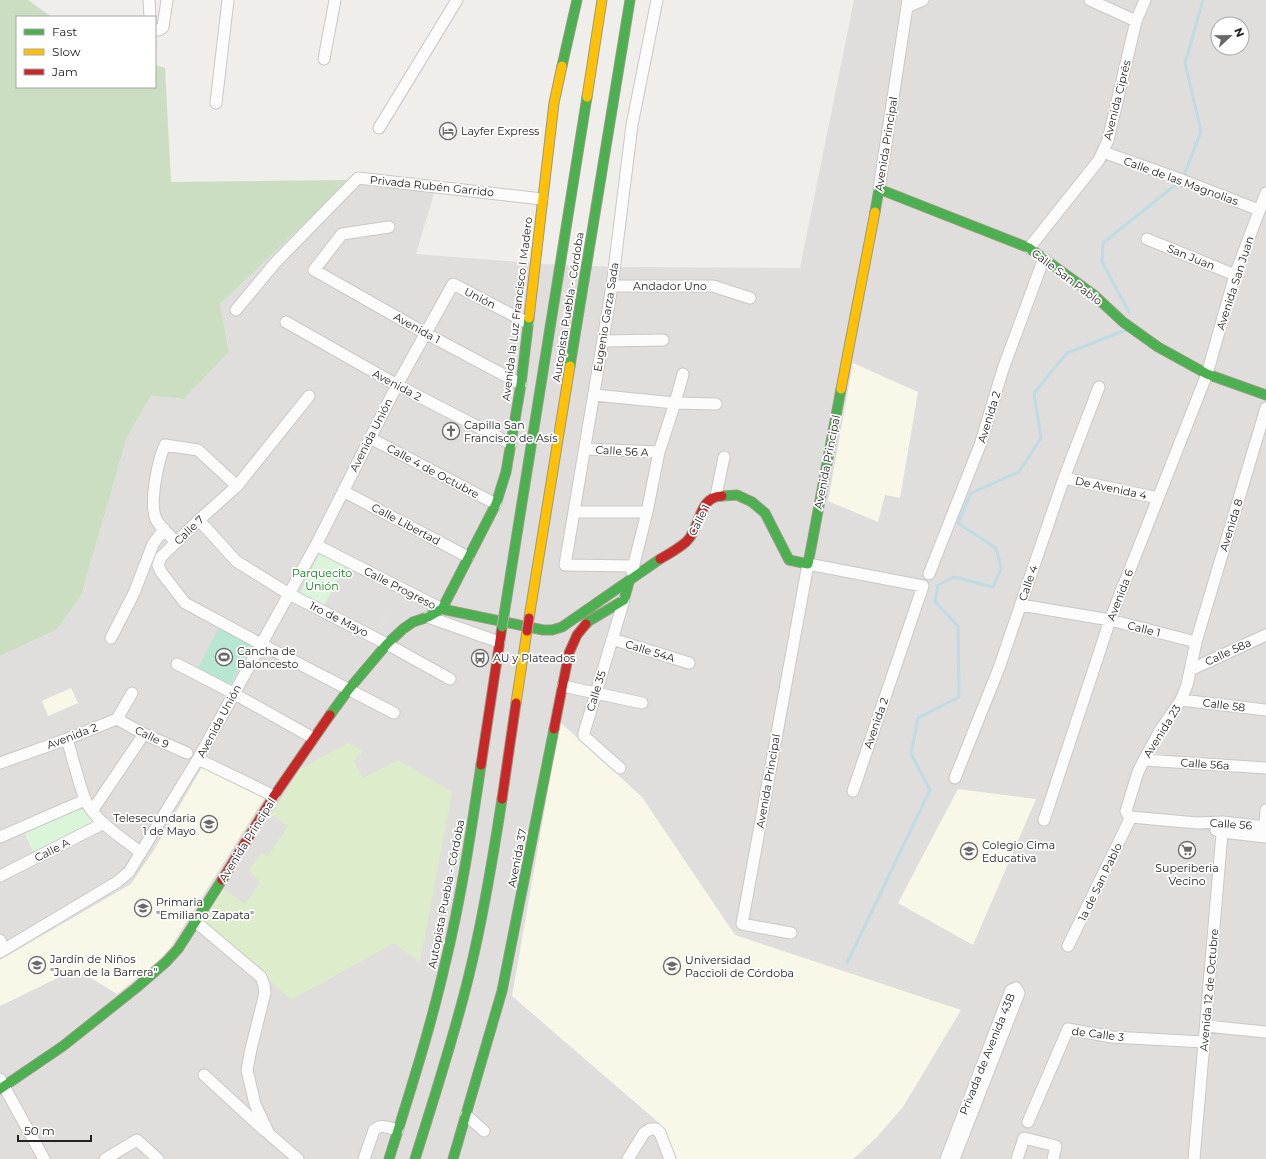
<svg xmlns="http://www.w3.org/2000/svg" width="1266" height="1159" viewBox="0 0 1266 1159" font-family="Montserrat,sans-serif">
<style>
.residential{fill:#dfdedc;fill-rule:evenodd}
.education{fill:#f8f7e8}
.grass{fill:#ddeccb}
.forest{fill:#cbdec1}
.park{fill:#daf5da}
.pitch{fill:#b7e6d2}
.parking{fill:#e0dfde}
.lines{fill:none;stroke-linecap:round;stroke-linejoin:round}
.stream{stroke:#bfdbe3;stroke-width:3}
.street-casing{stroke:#c9c8c7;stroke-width:13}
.fast-casing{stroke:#999a82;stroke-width:11}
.slow-casing{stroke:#999a82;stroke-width:11}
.jam-casing{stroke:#999a82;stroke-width:11}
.street{stroke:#fdfcfc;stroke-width:11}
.fast{stroke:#4caf50;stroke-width:9}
.slow{stroke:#ffc107;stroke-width:9}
.jam{stroke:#c62828;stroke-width:9}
.fast-bridge-casing{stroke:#c5a2ac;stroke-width:11;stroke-linecap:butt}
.jam-bridge-casing{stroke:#c5a2ac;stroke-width:11;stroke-linecap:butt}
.fast-bridge{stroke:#4caf50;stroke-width:9}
.jam-bridge{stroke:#c62828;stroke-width:9}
.labels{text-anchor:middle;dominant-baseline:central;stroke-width:3.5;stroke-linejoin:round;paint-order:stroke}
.street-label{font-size:11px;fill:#222;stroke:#fff}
.poi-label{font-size:11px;fill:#222;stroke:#fff;text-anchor:start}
.park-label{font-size:11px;fill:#0c8416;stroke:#fff}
</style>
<rect width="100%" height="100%" fill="#f0eeeb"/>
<path class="residential" d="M854,0H1266V1159H0V656L56,630L81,596L127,437L151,396L184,399L229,352L220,304L350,180L436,187L416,254L546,264L615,267L800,268ZM1218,24H1242V48H1218Z"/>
<path class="education" d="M853,363L918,392L900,498L885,495L878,522L828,501Z
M71,688L78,703L48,716L42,701Z
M560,722L642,797L735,935L961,1010L903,1107L876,1138L853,1159H677L659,1123L512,996Z
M202,767L265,797L170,948L157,962L117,994L76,969L0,1006V960L131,884L154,850Z
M958,789L1036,799L973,945L898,903Z"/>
<path class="grass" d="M348,743L363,751L354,761L363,778L398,760L452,792L420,962L394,943L291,1000L203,921L223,889L245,904L260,883L249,870L261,853L268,856L288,826L271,815L300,769Z"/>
<path class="forest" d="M0,0H28L52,17H17V87H155V65L165,68L171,182L350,180L220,304L229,352L184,399L151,396L127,437L81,596L56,630L0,656Z"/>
<path class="park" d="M320,552L345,565L324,606L300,594Z
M81,806L95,825L34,854L24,832Z"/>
<path class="pitch" d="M219,628L251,645L229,687L197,670Z"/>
<path class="parking" d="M387,608L394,612L382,631L376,628Z"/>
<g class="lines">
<path class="stream" d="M1183,178L1201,131L1185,63L1203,0
M1129,312L1102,262L1103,243L1179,182
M847,963L930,790L911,754L918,718L959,697L958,626L935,602L938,585L954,577L993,587L1001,568L996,548L958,523L971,493L1019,472L1041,438L1034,393L1067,353L1126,330"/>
<g class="street-casing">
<path id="street" d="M149,0L150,17
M1090,0L1136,21
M907,7L923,0
M155,30H159L163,27L167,0
M324,59L335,0
M216,103L228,0
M379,128L457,0
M1103,152L1182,180L1259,210
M879,189L908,0
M389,227L342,234L314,270L425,333L521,384
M1147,239L1235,275
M1029,248L1099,160L1108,140L1136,21L1145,0
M612,286H713L750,298
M236,310L275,263L358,178L542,199
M286,322L397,385L511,444
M603,341L663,340
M594,395L675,403L716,404
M309,396L237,486L199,520L161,557L158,565L161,572L185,603L261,644L394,713
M370,438L496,504
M585,449L659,452
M1064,478L1158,498
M343,491L468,557
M716,496L724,457
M575,512H647
M199,520L236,561L289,594L387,644L450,679
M176,542C170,536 162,529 157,521C148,506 158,460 165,445L198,450L237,486
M316,545L442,609
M634,566L565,565L612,286L632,125L657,0
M632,572L647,512L659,452L675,403L683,374
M929,574L980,445L1003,369L1044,258
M1021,605L1110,620L1196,642
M428,617L499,642
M111,638L134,593L153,544L164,529
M612,639L689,663
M177,664L233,693L313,738
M1190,670L1266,635
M563,686L642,703
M1181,700L1266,710
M117,719L144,734L187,753
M67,739C73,759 78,781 85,799C94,821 123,838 141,853
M198,759L274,796
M1144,760L1266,768
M0,763L67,739L117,719L132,693
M620,768L584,736V733L624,600
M955,778L999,668L1064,478L1099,387
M92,811L144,734
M1131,817L1128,815L1126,811L1138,772L1144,760L1161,729L1181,700L1187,685L1196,642L1266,408
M1131,817L1197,823L1223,822L1266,827
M1044,820L1110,620L1207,374L1235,275L1266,193
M1216,830L1222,832L1266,837
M1264,834L1266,810
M0,837L85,800
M0,876L104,823
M196,922L261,977L264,985L265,993L251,1049L247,1070L255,1104L269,1134L298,1159
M791,933L742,924L808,564L923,586L853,791
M0,940L4,950
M1068,946L1131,817
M0,952L117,882L129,872L198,759L316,545L397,385L453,284L528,323
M1206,1026L1266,1032
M204,1075L265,1131
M0,1079L44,1159
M466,1115L484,1131
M1028,1122L1068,1029L1112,1037L1204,1042
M105,1159L137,1140L158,1159
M364,1159L374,1130C381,1123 389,1128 398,1130
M628,1159L644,1133L650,1129H656L660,1133L670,1159
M946,1159L1011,990L1016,988L1019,993L954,1159
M1017,1159L1024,1138L1056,1146L1053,1159
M1194,1159L1223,822"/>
</g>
<g class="fast-casing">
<path id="fast" d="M562,66L577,0
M875,212L879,189L1029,248L1094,295L1123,322L1158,347L1207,374L1266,395
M570,366L630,0
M722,496L737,495L752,502L765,513L789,560L808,564L841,389
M442,609L543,630H552L562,627L660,559
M442,609L496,504L506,472L521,384L529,318
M504,615L587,97
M586,624L589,621L624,600L629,582
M330,715L349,689L387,644L403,629L413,622L428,617L442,609
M0,1089L63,1046L136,988L166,962L178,949L222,880
M389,1159C409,1095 430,1030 445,964C461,899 471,832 481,765
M415,1159C434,1098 454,1037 469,975C483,918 493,858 502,799
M453,1159L502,991L554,729"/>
</g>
<g class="slow-casing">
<path id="slow" d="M587,97L602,0
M529,318L554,103L562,66
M841,389L875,212
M529,618L570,366
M516,703L527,631"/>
</g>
<g class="jam-casing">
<path id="jam" d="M660,559C669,554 679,548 686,542C702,527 697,497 722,496
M554,729L569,653L577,635L586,624
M481,765L502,627
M502,799L516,703
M222,880L274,796L330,715"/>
</g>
<use href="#street" class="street"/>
<use href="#fast" class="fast"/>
<use href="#slow" class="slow"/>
<use href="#jam" class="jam"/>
<g class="fast-bridge-casing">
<path id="fast-bridge" d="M502,627L504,615"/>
</g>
<g class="jam-bridge-casing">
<path id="jam-bridge" d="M527,631L529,618"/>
</g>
<use href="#fast-bridge" class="fast-bridge"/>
<use href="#jam-bridge" class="jam-bridge"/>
</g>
<defs>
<g id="hotel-ring" transform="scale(0.9)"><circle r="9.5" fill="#fff" stroke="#6a6968" stroke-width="1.5"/><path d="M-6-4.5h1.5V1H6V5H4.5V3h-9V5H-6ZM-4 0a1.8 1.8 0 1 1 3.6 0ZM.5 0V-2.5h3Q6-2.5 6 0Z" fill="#6a6968"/></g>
<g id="church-ring" transform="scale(0.9)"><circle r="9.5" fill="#fff" stroke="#6a6968" stroke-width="1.5"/><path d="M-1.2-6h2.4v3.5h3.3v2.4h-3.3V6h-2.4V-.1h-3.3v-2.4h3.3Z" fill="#6a6968"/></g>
<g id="stadium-ring" transform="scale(0.9)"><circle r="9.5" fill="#fff" stroke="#6a6968" stroke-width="1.5"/><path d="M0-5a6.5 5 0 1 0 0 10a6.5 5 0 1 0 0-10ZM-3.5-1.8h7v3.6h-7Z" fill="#6a6968"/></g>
<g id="bus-ring" transform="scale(0.9)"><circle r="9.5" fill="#fff" stroke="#6a6968" stroke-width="1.5"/><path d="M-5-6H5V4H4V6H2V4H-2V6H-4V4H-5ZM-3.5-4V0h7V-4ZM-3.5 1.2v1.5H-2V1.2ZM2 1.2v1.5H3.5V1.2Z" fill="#6a6968"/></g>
<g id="school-ring" transform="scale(0.9)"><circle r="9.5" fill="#fff" stroke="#6a6968" stroke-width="1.5"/><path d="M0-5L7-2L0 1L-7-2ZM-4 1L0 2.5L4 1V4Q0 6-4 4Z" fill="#6a6968"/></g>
<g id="supermarket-ring" transform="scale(0.9)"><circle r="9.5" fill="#fff" stroke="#6a6968" stroke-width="1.5"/><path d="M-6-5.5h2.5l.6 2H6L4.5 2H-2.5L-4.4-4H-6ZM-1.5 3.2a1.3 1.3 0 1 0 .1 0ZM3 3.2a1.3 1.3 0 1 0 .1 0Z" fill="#6a6968"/></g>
<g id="university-ring" transform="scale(0.9)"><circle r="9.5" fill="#fff" stroke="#6a6968" stroke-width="1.5"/><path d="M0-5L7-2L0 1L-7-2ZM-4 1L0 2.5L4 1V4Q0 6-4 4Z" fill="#6a6968"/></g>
</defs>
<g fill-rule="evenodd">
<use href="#hotel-ring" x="448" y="131"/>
<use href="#church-ring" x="451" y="431"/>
<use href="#stadium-ring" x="224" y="657"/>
<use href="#bus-ring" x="480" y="658"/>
<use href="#school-ring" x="209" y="824"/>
<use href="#supermarket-ring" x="1187" y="850"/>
<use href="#school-ring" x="969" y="851"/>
<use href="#school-ring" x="143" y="908"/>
<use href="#school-ring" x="37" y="965"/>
<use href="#university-ring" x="672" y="966"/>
</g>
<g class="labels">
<g class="street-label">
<text transform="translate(1117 100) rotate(-76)">Avenida Ciprés</text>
<text transform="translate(886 144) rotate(-81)">Avenida Principal</text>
<text transform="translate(1181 181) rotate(20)">Calle de las Magnolias</text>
<text transform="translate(432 186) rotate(6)">Privada Rubén Garrido</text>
<text transform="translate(1191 257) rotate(22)">San Juan</text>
<text transform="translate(1067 277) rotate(37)">Calle San Pablo</text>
<text transform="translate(1235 283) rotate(-72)">Avenida San Juan</text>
<text x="670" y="286">Andador Uno</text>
<text transform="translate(480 298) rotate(27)">Unión</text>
<text transform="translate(568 307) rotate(-81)">Autopista Puebla - Córdoba</text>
<text transform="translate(517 309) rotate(-83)">Avenida la Luz Francisco I Madero</text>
<text transform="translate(606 317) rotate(-81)">Eugenio Garza Sada</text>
<text transform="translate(417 328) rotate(29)">Avenida 1</text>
<text transform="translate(397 385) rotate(28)">Avenida 2</text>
<text transform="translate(989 417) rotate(-73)">Avenida 2</text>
<text transform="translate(371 435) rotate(-63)">Avenida Unión</text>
<text transform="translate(622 451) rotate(3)">Calle 56 A</text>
<text transform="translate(827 462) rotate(-79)">Avenida Principal</text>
<text transform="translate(433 471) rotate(28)">Calle 4 de Octubre</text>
<text transform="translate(1111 488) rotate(12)">De Avenida 4</text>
<text transform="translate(699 520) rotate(-63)">Calle 1</text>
<text transform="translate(406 524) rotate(28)">Calle Libertad</text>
<text transform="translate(1231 525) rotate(-73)">Avenida 8</text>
<text transform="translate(189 530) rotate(-44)">Calle 7</text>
<text transform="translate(1028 583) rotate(-71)">Calle 4</text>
<text transform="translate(400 588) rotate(27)">Calle Progreso</text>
<text transform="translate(1120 595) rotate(-69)">Avenida 6</text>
<text transform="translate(339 619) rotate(27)">1ro de Mayo</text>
<text transform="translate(1144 629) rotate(14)">Calle 1</text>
<text transform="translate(650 651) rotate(17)">Calle 54A</text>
<text transform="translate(1228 652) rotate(-25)">Calle 58a</text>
<text transform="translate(596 691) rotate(-73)">Calle 35</text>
<text transform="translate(1224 705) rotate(7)">Calle 58</text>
<text transform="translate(219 721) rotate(-62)">Avenida Unión</text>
<text transform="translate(876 723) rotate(-71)">Avenida 2</text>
<text transform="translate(1162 731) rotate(-58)">Avenida 23</text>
<text transform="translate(72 736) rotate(-21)">Avenida 2</text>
<text transform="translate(152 737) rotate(26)">Calle 9</text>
<text transform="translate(1205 764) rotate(4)">Calle 56a</text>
<text transform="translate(768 781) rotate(-80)">Avenida Principal</text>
<text transform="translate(1231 824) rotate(4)">Calle 56</text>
<text transform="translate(247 840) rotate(-58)">Avenida Principal</text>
<text transform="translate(52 850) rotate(-27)">Calle A</text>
<text transform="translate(517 858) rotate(-79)">Avenida 37</text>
<text transform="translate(1100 882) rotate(-64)">1a de San Pablo</text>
<text transform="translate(446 894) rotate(-79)">Autopista Puebla - Córdoba</text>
<text transform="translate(1209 990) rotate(-85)">Avenida 12 de Octubre</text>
<text transform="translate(1098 1034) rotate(7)">de Calle 3</text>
<text transform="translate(987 1054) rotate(-68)">Privada de Avenida 43B</text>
</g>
<g class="poi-label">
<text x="461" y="131">Layfer Express</text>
<text x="464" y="425">Capilla San<tspan x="464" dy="13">Francisco de Asís</tspan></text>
<text x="237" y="651">Cancha de<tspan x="237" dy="13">Baloncesto</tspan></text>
<text x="493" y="658">AU y Plateados</text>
<text x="196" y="818" text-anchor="end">Telesecundaria<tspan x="196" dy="13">1 de Mayo</tspan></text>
<text x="982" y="845">Colegio Cima<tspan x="982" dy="13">Educativa</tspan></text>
<text x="1187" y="868" text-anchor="middle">Superiberia<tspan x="1187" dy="13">Vecino</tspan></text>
<text x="156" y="902">Primaria<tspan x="156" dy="13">"Emiliano Zapata"</tspan></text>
<text x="50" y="959">Jardín de Niños<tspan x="50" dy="13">"Juan de la Barrera"</tspan></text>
<text x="685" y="960">Universidad<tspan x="685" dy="13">Paccioli de Córdoba</tspan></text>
</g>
<g class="park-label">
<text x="322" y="573">Parquecito<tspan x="322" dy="13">Unión</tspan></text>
</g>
</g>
<rect x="16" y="16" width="140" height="72" fill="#ffffff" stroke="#a7a7a7"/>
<rect x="24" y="29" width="20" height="6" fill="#4caf50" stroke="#a7a7a7"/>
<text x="52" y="36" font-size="12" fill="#222222">Fast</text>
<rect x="24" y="49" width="20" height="6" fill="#ffc107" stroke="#a7a7a7"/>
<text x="52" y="56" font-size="12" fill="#222222">Slow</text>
<rect x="24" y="69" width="20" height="6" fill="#c62828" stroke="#a7a7a7"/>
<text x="52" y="76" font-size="12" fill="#222222">Jam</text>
<g transform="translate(1230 36) rotate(68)"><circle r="19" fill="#ffffff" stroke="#a7a7a7"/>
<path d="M0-3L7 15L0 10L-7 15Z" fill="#6a6968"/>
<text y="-6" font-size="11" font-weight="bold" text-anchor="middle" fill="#222222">N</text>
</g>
<path d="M18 1135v6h73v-6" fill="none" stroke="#222222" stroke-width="2"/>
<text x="24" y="1135" font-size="12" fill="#222222" stroke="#ffffff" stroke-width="3" paint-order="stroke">50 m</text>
</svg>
